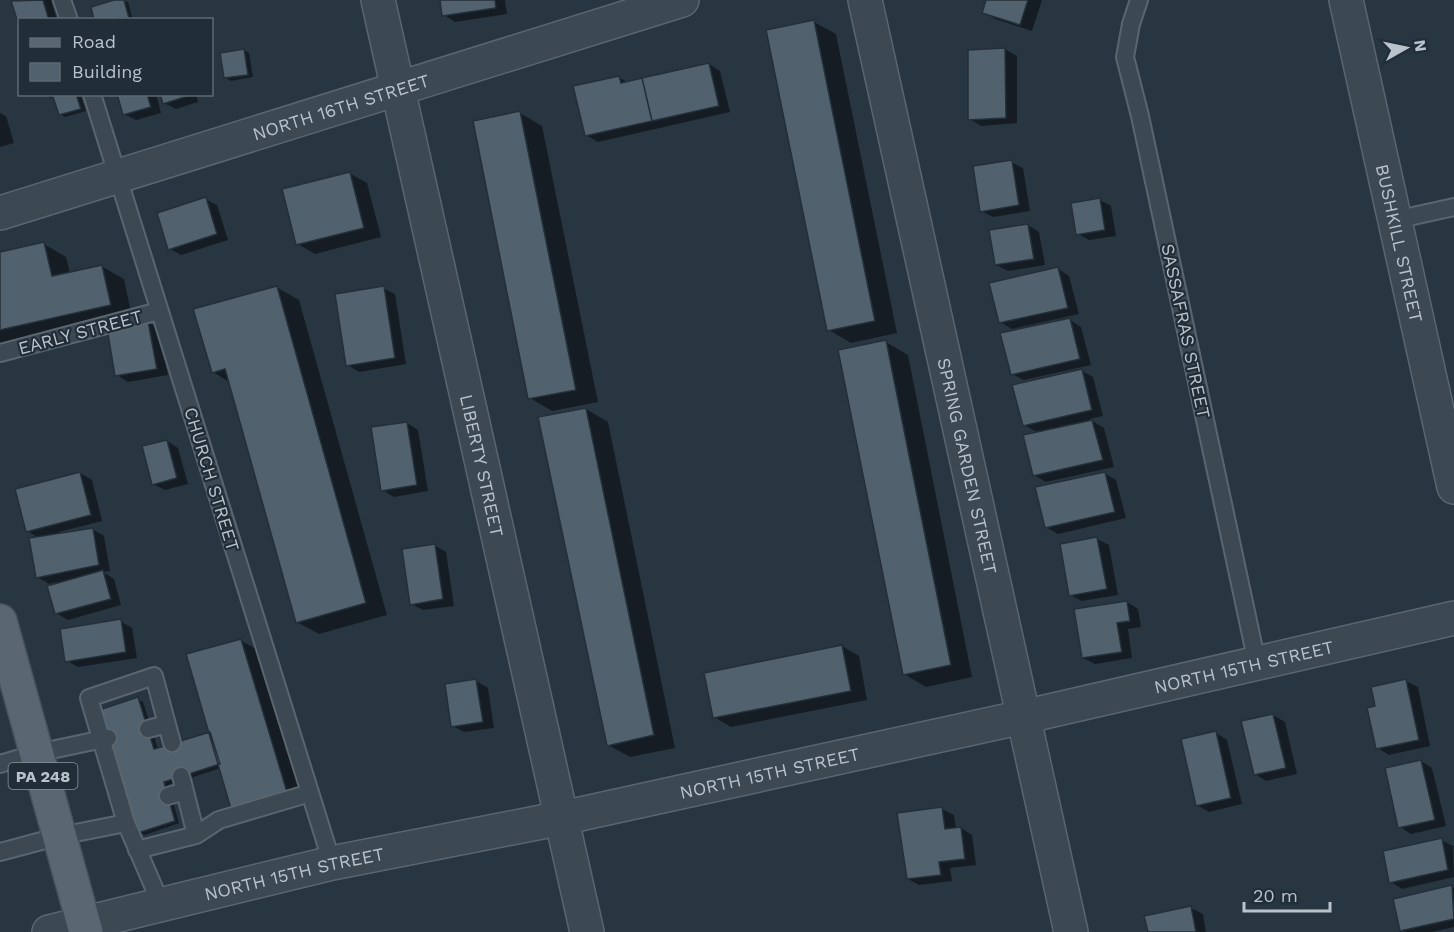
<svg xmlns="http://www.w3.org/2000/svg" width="1454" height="932" viewBox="0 0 1454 932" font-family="'Work Sans',sans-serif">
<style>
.shadow{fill:#0007}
.building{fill:#51616d;stroke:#232f39;stroke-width:1.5}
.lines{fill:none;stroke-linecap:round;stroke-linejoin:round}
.service-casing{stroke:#5a666f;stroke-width:20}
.minor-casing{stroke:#5a666f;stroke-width:36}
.primary-casing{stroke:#46515b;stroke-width:36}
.service{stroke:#3c4852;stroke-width:16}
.minor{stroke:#3c4852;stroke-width:33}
.primary{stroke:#5a6772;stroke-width:33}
.labels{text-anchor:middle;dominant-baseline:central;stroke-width:4.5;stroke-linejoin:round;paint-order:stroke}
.shield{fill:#212d37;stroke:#8b969f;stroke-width:1.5}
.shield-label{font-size:16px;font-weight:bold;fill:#b9c3cc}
.street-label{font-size:18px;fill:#b9c3cc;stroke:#212d37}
</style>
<rect width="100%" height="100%" fill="#283642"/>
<path class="shadow" d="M18,0H51L57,20H20L13,2Z
M119,0L128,2L133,20H96Z
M441,0H505L507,14L455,22L444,15Z
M987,0H1042L1032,31L995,19L983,12Z
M814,22L836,34L897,333L851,343L829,330Z
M1005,49L1017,56V123L981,126L970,119V51Z
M244,50L249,53L253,77L231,81L225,77Z
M709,64L720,71L730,112L598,142L586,135L619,77L628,83Z
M45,94H80L86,111L65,117L60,114L54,97L51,98Z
M119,94H156L161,113L136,120L124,114Z
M162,94H196L198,102L176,109L164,103Z
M0,113L6,116L14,143L0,147Z
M520,113L542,126L598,402L552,411L530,398Z
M1011,162L1023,168L1030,211L993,217L981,211Z
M349,173L367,183L381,237L315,254L298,244Z
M205,199L217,205L228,240L181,255L170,249Z
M1100,200L1111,206L1116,236L1089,240L1078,234Z
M1028,225L1039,232L1045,265L1008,271L996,265Z
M44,244L66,257L70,273L101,266L124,279L132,317L0,347V254Z
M1058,269L1069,276L1079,314L1012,329L1000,322Z
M276,287L299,300L387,615L319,634L297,622L229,382L213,372Z
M383,288L395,294L406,364L359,372L348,365Z
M1070,320L1081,327L1091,365L1024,380L1012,374Z
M148,322L159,329L168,375L128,382L117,375Z
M886,342L908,355L972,677L926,687L904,674Z
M1082,371L1093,377L1103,416L1089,419L1104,428L1114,467L1046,482L1034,475L1039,433L1024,425Z
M586,409L608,422L675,748L630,757L608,745Z
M407,423L418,430L428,491L394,497L382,490Z
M167,441L178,448L188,484L165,490L153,484Z
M80,473L92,480L102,521L59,532V534L92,529L104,536L110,571L103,572L114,579L121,605L68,620L56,613L57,582L49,584L37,577L39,538L27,531Z
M1104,473L1116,480L1126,518L1058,534L1046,527Z
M1097,539L1109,545L1118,595L1082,601L1070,595Z
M434,545L446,552L454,606L423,610L412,604Z
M1127,602L1138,609L1141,627L1128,629L1132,658L1095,664L1083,658Z
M120,621L132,628L137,658L78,667L67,661Z
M240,640L258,650L303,801L221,768L168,785L179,823L145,835L139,832L138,699L143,702L158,749L211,733Z
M842,646L859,656L867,700L731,727L714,717Z
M476,681L488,688L494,728L464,732L453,726Z
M1406,681L1418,687L1430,746L1389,755L1378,748Z
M1273,715L1285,722L1297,774L1266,781L1255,774Z
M1216,733L1227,740L1242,804L1209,812L1197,805Z
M1421,761L1432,768L1446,826L1411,834L1400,827Z
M942,809L954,815L956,829L961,828L972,835L976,865L950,868L952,881L919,885L908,879Z
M1441,840L1453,846L1454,877L1402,889L1391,882Z
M1452,887L1454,888V927L1432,932H1405L1401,930Z
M1191,908L1203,914L1206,932H1149Z"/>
<path class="building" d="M43,0L49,20H20V29L11,1Z
M114,0H124L129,18L94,20L91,7Z
M440,0H495L496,8L442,16Z
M986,0H1028L1020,25L982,13Z
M814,20L875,321L827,331L766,30Z
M1005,48L1006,118L968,120V50Z
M244,49L248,75L224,78L220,53Z
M709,63L719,106L652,121L642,78Z
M619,76L621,83L642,78L652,121L585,136L573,86Z
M52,94H76L81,109L59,115Z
M117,94H147L151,107L123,115Z
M160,94H187L188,96L163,104Z
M520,111L576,390L528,399L473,121Z
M1012,160L1019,205L980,212L973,166Z
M350,172L364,228L296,245L282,189Z
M206,197L217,234L168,250L157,213Z
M1100,198L1105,230L1076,235L1071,203Z
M1028,224L1034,259L995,265L989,230Z
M44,242L52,276L102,265L111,305L0,330V252Z
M1058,267L1068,308L999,323L989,283Z
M277,286L366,603L296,623L225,369L212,373L193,309Z
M384,286L395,358L346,366L335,294Z
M1070,318L1080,359L1011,375L1000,333Z
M148,321L157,369L115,376L107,328Z
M886,340L951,665L903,675L838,350Z
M1082,369L1092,410L1023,426L1012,385Z
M586,408L654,735L607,746L538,417Z
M1092,420L1103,460L1033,476L1023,435Z
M407,422L417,485L381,491L371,427Z
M167,440L177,478L152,485L142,446Z
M80,472L91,515L26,532L15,489Z
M1105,472L1115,512L1045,528L1035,487Z
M93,528L99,565L36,578L29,538Z
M1097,537L1107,589L1069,596L1060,544Z
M435,544L443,599L410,605L402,549Z
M103,570L111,599L55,614L47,586Z
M1127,601L1130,621L1117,623L1122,652L1082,658L1074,609Z
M121,619L126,652L65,662L60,629Z
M241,639L287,792L231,809L186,654Z
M842,645L851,691L713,718L704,673Z
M476,679L483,722L451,727L445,684Z
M1406,679L1419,740L1376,749L1367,708L1375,706L1371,687Z
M138,697L154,749L210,732L220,764L164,782L175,821L138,833L99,710Z
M1273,714L1286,768L1254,775L1241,721Z
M1216,731L1231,798L1196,806L1181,739Z
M1421,760L1435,820L1398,828L1385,768Z
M942,807L945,829L961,827L965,859L939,862L941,875L907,879L897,813Z
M1442,838L1448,870L1389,883L1383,851Z
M1452,885L1454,919L1400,931L1393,899Z
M1191,906L1196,932H1148L1144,916Z"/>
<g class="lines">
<g class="service-casing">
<path id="service" d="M62,0L69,20
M1139,0L1131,24L1125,57L1140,116L1257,663
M92,94L332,863
M1395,220L1454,207
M0,353L159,311
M148,729L167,724
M0,764L37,753L108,738
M168,796L185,791
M196,835L219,820L310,793
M137,850L196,835L181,776
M0,852L60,836L126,823
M161,904L126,823L89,698L154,676L172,743"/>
</g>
<g class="minor-casing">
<g id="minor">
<path id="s1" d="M378,0L587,932"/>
<path id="s2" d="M865,0L1071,932"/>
<path id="s3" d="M1346,0L1454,487"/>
<path id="s4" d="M0,213L682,0"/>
<path id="s5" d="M49,932L332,863L562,818L1023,717L1454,618"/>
</g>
</g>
<g class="primary-casing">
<path id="primary" d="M0,621L86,932"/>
</g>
<use href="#service" class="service"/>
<use href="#minor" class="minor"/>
<use href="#primary" class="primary"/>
</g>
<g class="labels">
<rect class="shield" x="8.5" y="763" width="69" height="26" rx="4.5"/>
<g class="shield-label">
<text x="43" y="776">PA 248</text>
</g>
<g class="street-label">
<text stroke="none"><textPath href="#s4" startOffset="357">NORTH 16TH STREET</textPath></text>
<text stroke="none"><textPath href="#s3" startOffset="249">BUSHKILL STREET</textPath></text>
<text transform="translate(1186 331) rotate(78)">SASSAFRAS STREET</text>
<text transform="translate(80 332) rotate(-15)">EARLY STREET</text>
<text stroke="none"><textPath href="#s1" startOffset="477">LIBERTY STREET</textPath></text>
<text stroke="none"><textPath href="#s2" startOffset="477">SPRING GARDEN STREET</textPath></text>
<text transform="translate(212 479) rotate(73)">CHURCH STREET</text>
<text stroke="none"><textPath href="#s5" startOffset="1224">NORTH 15TH STREET</textPath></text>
<text stroke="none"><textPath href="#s5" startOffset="738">NORTH 15TH STREET</textPath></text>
<text stroke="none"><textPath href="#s5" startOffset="252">NORTH 15TH STREET</textPath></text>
</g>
</g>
<rect x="18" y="18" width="195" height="78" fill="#212d37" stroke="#5e6973" stroke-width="1.5"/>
<rect x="30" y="38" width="30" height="9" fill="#5a6772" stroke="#5e6973" stroke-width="1.5"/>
<text x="72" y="48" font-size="18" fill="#b9c3cc">Road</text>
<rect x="30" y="63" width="30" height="18" fill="#51616d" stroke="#5e6973" stroke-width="1.5"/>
<text x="72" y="78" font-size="18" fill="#b9c3cc">Building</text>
<g transform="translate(1406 48) rotate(81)" stroke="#212d37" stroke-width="4.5" paint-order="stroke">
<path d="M0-4.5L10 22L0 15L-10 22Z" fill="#b9c3cc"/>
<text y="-9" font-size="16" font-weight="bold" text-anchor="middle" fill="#b9c3cc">N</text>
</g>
<path d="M1244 902v9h86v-9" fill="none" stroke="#b9c3cc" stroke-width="3"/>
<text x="1253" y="902" font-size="18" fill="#b9c3cc" stroke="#212d37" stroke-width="4.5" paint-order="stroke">20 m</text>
</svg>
